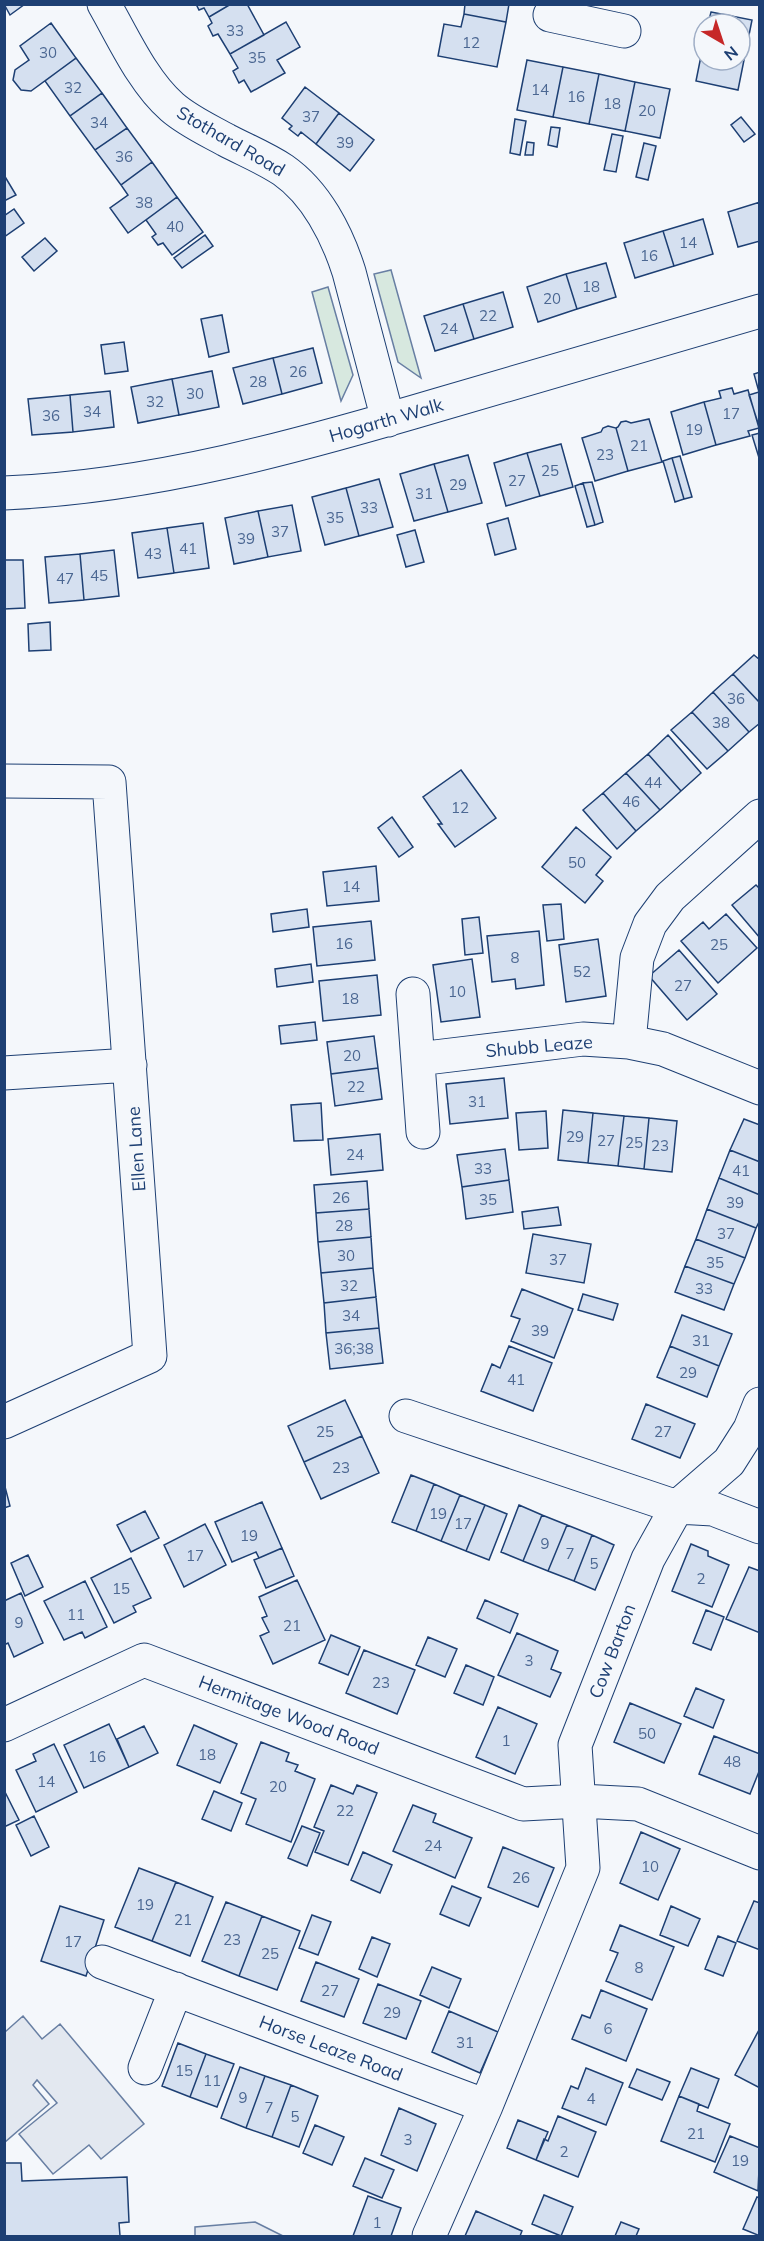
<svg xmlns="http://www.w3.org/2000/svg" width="764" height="2241" viewBox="0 0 764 2241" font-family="Mulish,sans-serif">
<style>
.green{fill:#d7e8df;stroke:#687fa3;stroke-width:1.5}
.parking{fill:#e3e8f0;stroke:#687fa3;stroke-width:1.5}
.building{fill:#d5e0f0;stroke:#1d3f73;stroke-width:1.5}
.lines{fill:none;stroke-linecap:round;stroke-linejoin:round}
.minor-casing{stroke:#1d3f73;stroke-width:35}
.minor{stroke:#f4f7fb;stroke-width:33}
.labels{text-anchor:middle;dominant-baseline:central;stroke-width:4.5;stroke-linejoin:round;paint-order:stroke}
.number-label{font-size:15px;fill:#4b6792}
.street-label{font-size:18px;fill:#1d3f73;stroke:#f4f7fb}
</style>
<rect width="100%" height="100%" fill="#f4f7fb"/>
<path class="green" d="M391,270L421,378L398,362L374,274Z
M328,287L353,375L341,401L312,292Z"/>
<path class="parking" d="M23,2016L42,2039L60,2024L144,2124L101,2159L89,2145L53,2174L19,2134L57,2103L37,2080L33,2085L49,2104L5,2142V2032Z
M255,2222L283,2236H195V2227Z"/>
<path class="building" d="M4,4H25L10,15Z
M196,4H231L209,17L204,8L199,10Z
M231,4H247L264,35L230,54L218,34L213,36L208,26L212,23L209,17Z
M465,4H509L506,22L464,14Z
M711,12L752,20L745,55L740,54V24H708Z
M464,14L506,22L497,67L438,56L444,24L461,27Z
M286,22L300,47L277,60L285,73L251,92L244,80L239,83L233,71L238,68L230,54Z
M51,23L76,58L31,91L21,90L13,80L15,70L29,60L20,46Z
M703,46L704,60H740V54L745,55L738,90L696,81Z
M76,58L102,93L70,116L45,81Z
M527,60L563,67L553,117L517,110Z
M563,67L599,74L589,124L553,117Z
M599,74L635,82L625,131L589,124Z
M635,82L670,89L660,138L625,131Z
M305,87L339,113L316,144L301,132L298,136L289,129L292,126L282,118Z
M102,93L127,128L95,150L70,116Z
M339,113L374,140L350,171L316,144Z
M741,117L755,134L744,142L731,125Z
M515,119L526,121L520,155L510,153Z
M551,127L560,128L557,147L548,145Z
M127,128L152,162L121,185L95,150Z
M612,134L623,136L616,172L604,170Z
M527,142L534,143L533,155H525Z
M644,143L656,146L648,180L636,177Z
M152,162L177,197L128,233L110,208L128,195L121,185Z
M4,175L16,195L4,201Z
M177,197L203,232L172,255L163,243L158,245L152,237L156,234L146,220Z
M760,202V241L738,247L728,212Z
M14,209L24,223L4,237V216Z
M703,219L713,254L674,266L663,231Z
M663,231L674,266L635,278L624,243Z
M205,235L213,246L182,268L174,258Z
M45,238L57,251L34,271L22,257Z
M606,263L616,297L577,309L566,274Z
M566,274L577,309L538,322L527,287Z
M503,292L513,327L474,339L463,304Z
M463,304L474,339L435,351L424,316Z
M222,315L229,352L209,357L201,319Z
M124,342L128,371L105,374L101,345Z
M313,348L322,383L282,394L273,358Z
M273,358L282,394L243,404L233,368Z
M212,371L219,407L179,415L172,379Z
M760,372V423H758L749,395L759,392L754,374Z
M172,379L179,415L138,423L131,387Z
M732,388L734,394L748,390L759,428L748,431L750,436L716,445L704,402L721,398L719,391Z
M110,391L114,427L73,432L70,395Z
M70,395L73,432L32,435L28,399Z
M704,402L716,445L683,455L671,412Z
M649,419L662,462L628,471L616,428L618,427L621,422L626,421L631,423Z
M608,426L616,428L628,471L595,481L582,438L601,432L603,428Z
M760,433V461L752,435Z
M561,444L573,487L540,496L527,453Z
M527,453L540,496L506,506L494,463Z
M468,455L482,503L448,512L434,464Z
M680,456L692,497L684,499L672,458Z
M672,458L684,499L675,502L663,461Z
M434,464L448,512L414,521L400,474Z
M379,479L393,527L359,536L346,488Z
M592,482L603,522L595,525L583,483Z
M583,483L595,525L587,527L575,486Z
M346,488L359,536L325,545L312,497Z
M292,505L301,551L268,557L258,511Z
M258,511L268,557L234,564L225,518Z
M508,518L516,549L495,555L487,524Z
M203,523L209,568L174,573L167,528Z
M167,528L174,573L138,578L132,533Z
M415,530L424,562L406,567L397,535Z
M114,550L119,596L84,600L80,554Z
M80,554L84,600L49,603L45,557Z
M4,560H23L25,608L4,609Z
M50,622L51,650L29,651L28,624Z
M754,655L760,660V703L733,674Z
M733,674L760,703V723L749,732L713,692Z
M713,692L749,732L728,751L692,712Z
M692,712L728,751L707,769L671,730Z
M668,735L701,773L681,791L648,754Z
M648,754L681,791L660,810L626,773Z
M461,770L496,818L455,847L438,824H442L423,797Z
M626,773L660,810L636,831L603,793Z
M603,793L636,831L617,849L583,810Z
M392,817L413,847L399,857L378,828Z
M576,827L611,857L596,875L603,881L585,903L542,867Z
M376,866L379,901L327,906L323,872Z
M756,885L760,889V938L732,905Z
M561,904L564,939L547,941L543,905Z
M307,909L309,927L273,932L271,914Z
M726,914L757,948L718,983L681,941L703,922L709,929Z
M479,917L483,953L465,955L462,919Z
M371,921L375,960L317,966L313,927Z
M539,931L544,985L516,989L515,979L492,982L487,936Z
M598,939L606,996L566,1002L559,945Z
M679,950L717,994L687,1020L649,976Z
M472,959L480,1017L441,1022L433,965Z
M311,964L313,982L277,987L275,969Z
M377,975L381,1015L323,1021L319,981Z
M315,1022L317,1040L281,1044L279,1026Z
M374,1036L378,1068L331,1074L327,1042Z
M378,1068L382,1099L335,1106L331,1074Z
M504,1078L508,1118L450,1124L446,1084Z
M321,1103L323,1140L294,1141L291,1105Z
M563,1110L593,1113L588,1163L558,1160Z
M546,1111L548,1148L519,1150L516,1113Z
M593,1113L624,1116L618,1166L588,1163Z
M624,1116L649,1118L644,1169L618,1166Z
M649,1118L677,1121L672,1172L644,1169Z
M744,1119L760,1125V1162L730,1150Z
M380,1134L383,1170L331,1175L328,1139Z
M505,1149L509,1180L462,1187L457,1155Z
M730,1150L760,1162V1195L719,1178Z
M719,1178L760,1195V1220L756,1228L707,1209Z
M509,1180L513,1212L466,1219L462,1187Z
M367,1181L369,1209L316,1213L314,1185Z
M558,1207L561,1225L524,1229L522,1212Z
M369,1209L371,1237L318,1242L316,1213Z
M707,1209L756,1228L745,1258L696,1239Z
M533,1234L591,1244L584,1283L526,1273Z
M371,1237L373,1268L321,1273L318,1242Z
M696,1239L745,1258L734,1284L685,1266Z
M685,1266L734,1284L724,1310L675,1292Z
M373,1268L376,1297L324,1303L321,1273Z
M522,1289L573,1309L554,1358L511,1341L520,1319L511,1316Z
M583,1294L618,1304L613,1320L578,1310Z
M376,1297L379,1328L326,1333L324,1303Z
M682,1315L732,1334L719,1366L670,1346Z
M379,1328L383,1363L330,1369L326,1333Z
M509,1346L552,1363L533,1411L481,1391L492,1364L500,1368Z
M670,1346L719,1366L707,1397L657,1377Z
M345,1400L362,1436L304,1462L288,1426Z
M646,1404L695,1424L680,1458L632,1439Z
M362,1436L379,1473L321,1499L304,1462Z
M411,1475L434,1484L416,1531L392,1522Z
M4,1483L10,1506L4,1508Z
M434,1484L460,1495L441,1541L416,1531Z
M460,1495L485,1505L466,1551L441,1541Z
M262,1502L282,1548L259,1558L256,1552L232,1562L215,1522Z
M485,1505L507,1514L489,1560L466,1551Z
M519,1505L542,1515L523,1561L501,1552Z
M145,1511L159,1538L131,1552L117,1525Z
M542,1515L567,1525L548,1571L523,1561Z
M205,1524L226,1565L184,1587L164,1545Z
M567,1525L592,1535L574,1581L548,1571Z
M592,1535L614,1545L595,1590L574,1581Z
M691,1544L708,1551V1556L729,1565L712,1607L672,1591Z
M282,1548L294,1576L266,1588L254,1560Z
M28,1555L43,1587L25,1596L11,1563Z
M131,1558L151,1598L133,1606L136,1612L114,1623L91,1578Z
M749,1567L760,1571V1633L726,1619Z
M297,1580L325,1640L273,1664L260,1636L269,1632L262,1618L267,1616L259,1597Z
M85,1581L107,1627L85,1638L82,1632L64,1640L44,1601Z
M21,1593L43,1643L14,1657L8,1643L4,1645V1601Z
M485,1600L518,1614L510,1633L477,1618Z
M706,1610L724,1617L711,1650L693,1643Z
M517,1633L558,1651L551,1669L561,1673L550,1697L498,1675Z
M331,1635L360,1647L348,1675L319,1663Z
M428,1637L457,1649L445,1677L416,1665Z
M364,1650L415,1670L397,1714L346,1693Z
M466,1665L494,1677L483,1705L454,1693Z
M696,1688L724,1700L713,1728L684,1716Z
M630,1703L681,1724L664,1763L614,1742Z
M498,1707L537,1724L515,1774L476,1757Z
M109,1724L129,1767L84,1788L64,1745Z
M194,1725L237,1744L220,1783L177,1765Z
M144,1726L158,1753L129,1767L117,1739Z
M714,1736L760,1754V1769L750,1794L699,1774Z
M261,1742L289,1753L286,1761L298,1765L295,1771L315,1779L291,1842L246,1824L256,1799L241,1793Z
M54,1744L77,1792L36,1812L16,1770L36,1761L33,1754Z
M331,1785L353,1794L357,1785L377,1793L348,1865L315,1852L324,1831L314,1827Z
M4,1790L19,1820L4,1827Z
M214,1791L242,1803L231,1831L202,1819Z
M413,1805L436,1814L433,1822L472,1838L455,1878L393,1851Z
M34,1816L49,1847L31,1856L16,1825Z
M302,1826L320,1833L307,1866L288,1858Z
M641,1832L680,1849L658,1900L620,1883Z
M503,1847L554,1868L538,1907L488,1887Z
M363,1852L392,1865L380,1893L351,1880Z
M139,1868L176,1882L152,1941L115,1927Z
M176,1882L213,1897L190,1956L152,1941Z
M452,1886L481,1898L469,1926L440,1914Z
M754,1901L760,1903V1950L737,1941Z
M226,1902L262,1916L239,1976L202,1961Z
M60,1906L104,1920L86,1976L41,1961Z
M671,1906L700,1919L688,1946L660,1935Z
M312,1915L331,1922L318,1955L299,1948Z
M262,1916L300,1931L277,1990L239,1976Z
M620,1925L674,1947L652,2000L606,1981L618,1953L610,1950Z
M718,1936L736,1943L723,1976L705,1969Z
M372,1937L390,1944L377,1977L359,1969Z
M316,1962L359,1979L344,2017L301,2001Z
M432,1967L461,1979L449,2008L420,1995Z
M378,1984L421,2001L406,2039L363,2023Z
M601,1990L647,2009L626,2061L572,2039L582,2015L590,2018Z
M449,2011L498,2032L480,2073L432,2052Z
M760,2028V2088L735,2075Z
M178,2043L206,2054L190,2097L162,2086Z
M206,2054L234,2064L217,2107L190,2097Z
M240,2067L265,2076L246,2128L221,2118Z
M586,2068L623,2083L606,2125L562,2108L571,2086L578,2089Z
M691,2068L719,2079L708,2108L679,2096Z
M637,2069L670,2082L662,2100L629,2087Z
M265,2076L291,2085L272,2137L246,2128Z
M291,2085L318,2096L299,2147L272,2137Z
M679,2096L699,2104L697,2111L730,2124L715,2162L661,2141Z
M399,2108L436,2124L417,2171L381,2155Z
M558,2116L596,2132L578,2177L536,2160L544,2139L548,2141Z
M518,2120L548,2132L536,2160L507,2148Z
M315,2125L344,2137L332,2165L303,2153Z
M730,2136L760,2148L758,2191L714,2172Z
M365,2158L394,2170L382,2198L353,2186Z
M4,2163H21L22,2181L127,2177L129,2222L119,2223L120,2236H4Z
M544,2195L573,2207L561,2236L532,2224Z
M368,2196L401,2208L391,2236H353Z
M757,2197L760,2198V2236L743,2229Z
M476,2211L522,2231L520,2236H465Z
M621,2222L639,2229L636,2236H615Z"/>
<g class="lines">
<g class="minor-casing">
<path id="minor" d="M104,4C123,37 143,82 172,107C188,121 208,130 226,140C245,150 265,158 283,170C316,193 337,234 349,272L388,420
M550,15L624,31
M4,493C153,487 299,446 441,404C547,373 653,342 760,311
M4,781L109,782L150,1356L4,1422
M413,994L423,1132
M629,1042L637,958L650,924L670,897L760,816
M418,1059L583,1039L629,1042L663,1049L760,1088
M4,1073L130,1065
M406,1416L677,1507L713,1509L760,1527
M4,1725L144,1660L523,1804L580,1801L638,1804L760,1853
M102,1962L486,2106
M145,2068L176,1989
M429,2236L486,2106L583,1868L575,1745L648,1559L677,1507L729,1462L750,1429L760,1404"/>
</g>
<use href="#minor" class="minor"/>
</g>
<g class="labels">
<g class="number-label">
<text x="235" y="30">33</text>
<text x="471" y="42">12</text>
<text x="48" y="52">30</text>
<text x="257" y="57">35</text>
<text x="73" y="87">32</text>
<text x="540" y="89">14</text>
<text x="576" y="96">16</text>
<text x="612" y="103">18</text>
<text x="647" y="110">20</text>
<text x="311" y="116">37</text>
<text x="99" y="122">34</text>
<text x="345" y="142">39</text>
<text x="124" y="156">36</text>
<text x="144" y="202">38</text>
<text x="175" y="226">40</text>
<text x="688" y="242">14</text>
<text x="649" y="255">16</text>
<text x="591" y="286">18</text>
<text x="552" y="298">20</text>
<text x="488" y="315">22</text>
<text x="449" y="328">24</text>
<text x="298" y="371">26</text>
<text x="258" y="381">28</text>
<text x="195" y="393">30</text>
<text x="155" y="401">32</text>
<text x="92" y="411">34</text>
<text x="731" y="413">17</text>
<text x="51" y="415">36</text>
<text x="694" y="429">19</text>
<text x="639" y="445">21</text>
<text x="605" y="454">23</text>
<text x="550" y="470">25</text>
<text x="517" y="480">27</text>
<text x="458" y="484">29</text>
<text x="424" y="493">31</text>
<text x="369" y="507">33</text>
<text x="335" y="517">35</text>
<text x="280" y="531">37</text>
<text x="246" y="538">39</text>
<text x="188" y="548">41</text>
<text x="153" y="553">43</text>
<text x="99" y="575">45</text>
<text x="65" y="578">47</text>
<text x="736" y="698">36</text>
<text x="721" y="722">38</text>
<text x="653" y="782">44</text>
<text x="631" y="801">46</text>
<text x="460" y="807">12</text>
<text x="577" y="862">50</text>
<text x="351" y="886">14</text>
<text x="344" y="943">16</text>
<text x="719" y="944">25</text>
<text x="515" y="957">8</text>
<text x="582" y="971">52</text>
<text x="683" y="985">27</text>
<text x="457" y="991">10</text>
<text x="350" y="998">18</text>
<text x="352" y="1055">20</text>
<text x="356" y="1086">22</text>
<text x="477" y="1101">31</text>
<text x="575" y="1136">29</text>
<text x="606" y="1140">27</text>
<text x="634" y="1142">25</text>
<text x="660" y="1145">23</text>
<text x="355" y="1154">24</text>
<text x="483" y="1168">33</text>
<text x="741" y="1170">41</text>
<text x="341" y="1197">26</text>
<text x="488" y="1199">35</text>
<text x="735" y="1202">39</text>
<text x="344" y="1225">28</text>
<text x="726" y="1233">37</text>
<text x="346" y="1255">30</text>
<text x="558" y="1259">37</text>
<text x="715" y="1262">35</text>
<text x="349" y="1285">32</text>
<text x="704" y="1288">33</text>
<text x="351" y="1315">34</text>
<text x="540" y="1330">39</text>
<text x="701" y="1340">31</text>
<text x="354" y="1348">36;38</text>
<text x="688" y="1372">29</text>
<text x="516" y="1379">41</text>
<text x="325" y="1431">25</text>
<text x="663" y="1431">27</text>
<text x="341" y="1467">23</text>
<text x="438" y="1513">19</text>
<text x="463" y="1523">17</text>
<text x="249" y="1535">19</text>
<text x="545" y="1543">9</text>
<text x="570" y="1553">7</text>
<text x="195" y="1555">17</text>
<text x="594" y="1563">5</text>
<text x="701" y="1578">2</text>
<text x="121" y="1588">15</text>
<text x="76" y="1614">11</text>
<text x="19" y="1622">9</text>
<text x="292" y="1625">21</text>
<text x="529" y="1660">3</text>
<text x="381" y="1682">23</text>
<text x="647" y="1733">50</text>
<text x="506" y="1740">1</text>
<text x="207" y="1754">18</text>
<text x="97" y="1756">16</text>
<text x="732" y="1761">48</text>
<text x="46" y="1781">14</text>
<text x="278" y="1786">20</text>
<text x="345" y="1810">22</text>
<text x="433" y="1845">24</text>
<text x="650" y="1866">10</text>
<text x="521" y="1877">26</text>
<text x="145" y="1904">19</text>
<text x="183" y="1919">21</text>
<text x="232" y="1939">23</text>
<text x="73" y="1941">17</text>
<text x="270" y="1953">25</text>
<text x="639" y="1967">8</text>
<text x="330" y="1990">27</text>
<text x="392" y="2012">29</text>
<text x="608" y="2028">6</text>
<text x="465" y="2042">31</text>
<text x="184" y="2070">15</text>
<text x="212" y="2080">11</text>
<text x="243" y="2097">9</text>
<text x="591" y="2098">4</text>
<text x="269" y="2107">7</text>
<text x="295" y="2116">5</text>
<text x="696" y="2133">21</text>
<text x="408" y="2139">3</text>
<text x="564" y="2151">2</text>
<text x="740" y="2160">19</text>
<text x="377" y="2222">1</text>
</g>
<g class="street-label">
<text transform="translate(231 141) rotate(30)">Stothard Road</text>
<text transform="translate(386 420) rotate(-16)">Hogarth Walk</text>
<text transform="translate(539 1046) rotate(-5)">Shubb Leaze</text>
<text transform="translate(136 1149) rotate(-94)">Ellen Lane</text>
<text transform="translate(612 1651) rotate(-69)">Cow Barton</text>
<text transform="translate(289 1715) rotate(21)">Hermitage Wood Road</text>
<text transform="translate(331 2048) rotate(21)">Horse Leaze Road</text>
</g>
</g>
<rect width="764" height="2241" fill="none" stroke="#1d3f73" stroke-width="12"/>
<g transform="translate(722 42) rotate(141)"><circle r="28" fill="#f4f7fb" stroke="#9eadc5" stroke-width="1.5"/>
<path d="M0-4.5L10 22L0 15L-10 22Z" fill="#c62828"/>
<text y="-9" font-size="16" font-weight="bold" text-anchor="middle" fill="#1d3f73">N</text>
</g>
</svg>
